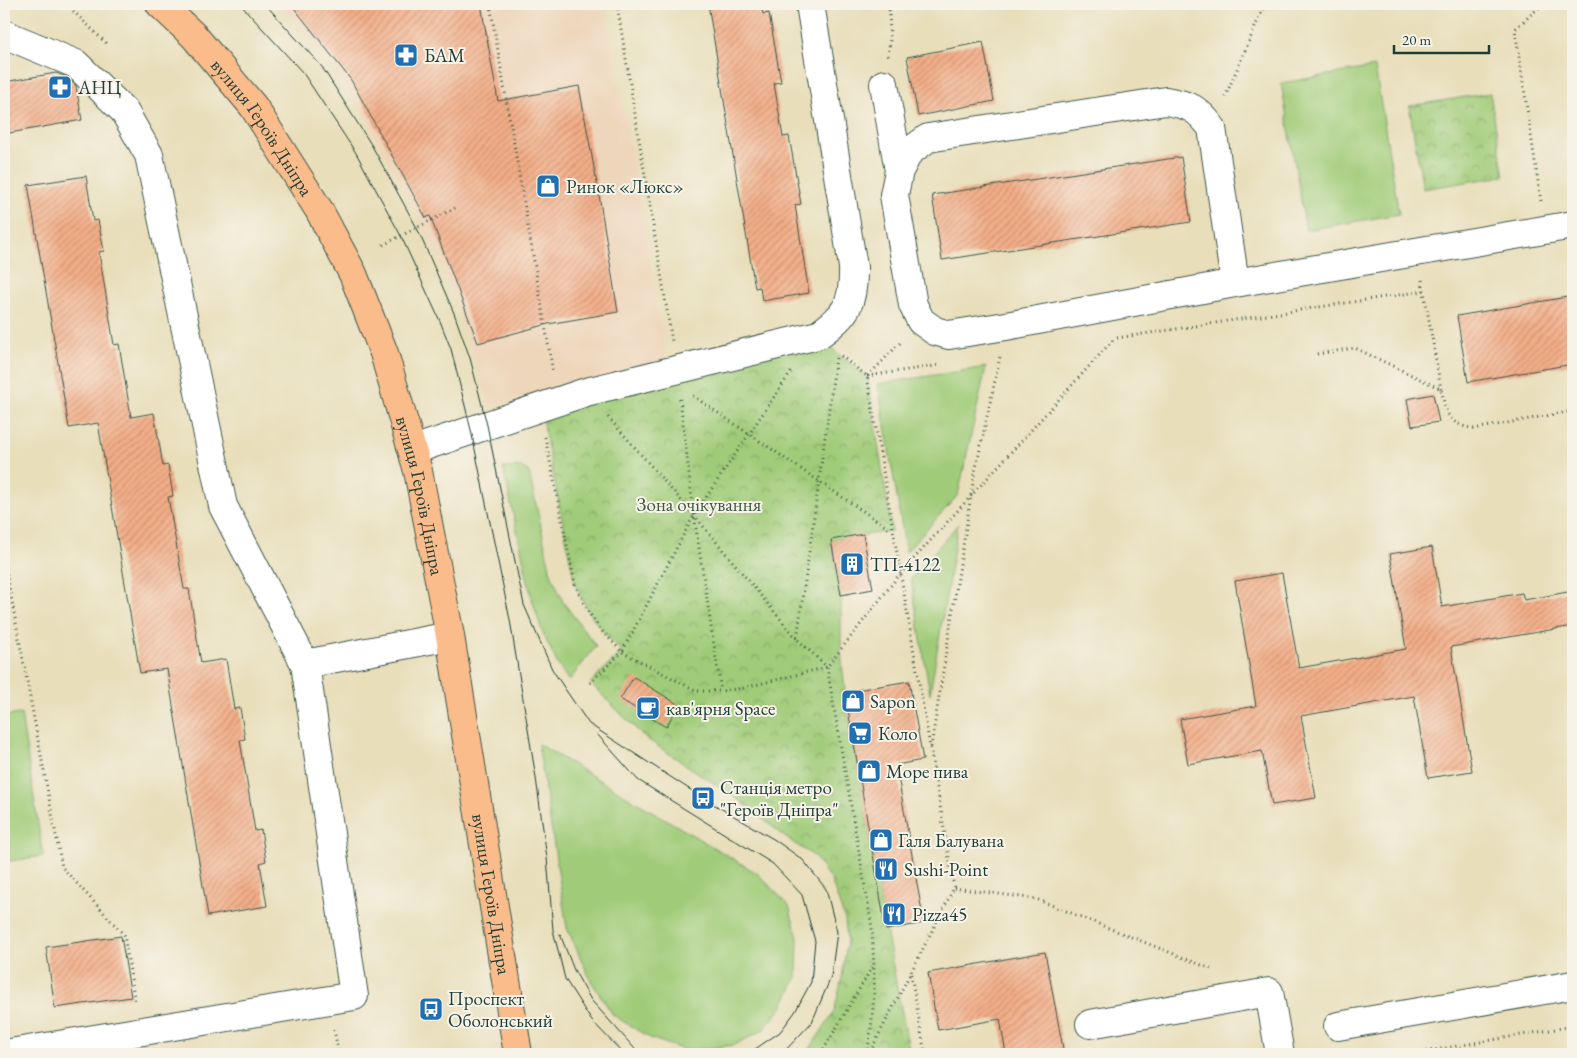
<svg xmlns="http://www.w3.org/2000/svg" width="1577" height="1058" viewBox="0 0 1577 1058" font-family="'EB Garamond',serif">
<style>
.built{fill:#eed6bb}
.green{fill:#a0cc79;stroke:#608456}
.park{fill:url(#park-crowns);stroke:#608456}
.building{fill:url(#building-hatch)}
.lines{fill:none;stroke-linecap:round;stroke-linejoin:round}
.minor-casing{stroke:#3d5548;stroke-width:30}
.major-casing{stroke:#3d5548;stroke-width:30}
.path{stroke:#3d5548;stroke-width:3;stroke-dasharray:1 4;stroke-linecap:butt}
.minor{stroke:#fff;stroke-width:28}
.major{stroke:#fabc8b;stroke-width:28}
.tram{stroke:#1f3d34;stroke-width:1}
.labels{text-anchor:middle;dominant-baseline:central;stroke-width:4;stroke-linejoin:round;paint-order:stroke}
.poi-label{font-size:19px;fill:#1f3d34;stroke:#f7f3e8;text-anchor:start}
.street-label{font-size:19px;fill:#1f3d34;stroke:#f7f3e8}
.park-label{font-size:19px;fill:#395a42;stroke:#f7f3e8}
</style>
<defs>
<pattern id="park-crowns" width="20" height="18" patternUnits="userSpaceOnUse" patternTransform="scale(1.25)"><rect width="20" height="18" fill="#a0cc79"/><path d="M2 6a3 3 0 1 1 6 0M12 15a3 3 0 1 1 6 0" fill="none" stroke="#82a764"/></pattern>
<pattern id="building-hatch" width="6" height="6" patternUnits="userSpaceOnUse" patternTransform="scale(1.25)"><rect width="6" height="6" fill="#f4ae88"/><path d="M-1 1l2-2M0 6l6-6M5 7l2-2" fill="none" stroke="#c58f70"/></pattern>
</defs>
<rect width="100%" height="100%" fill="#f7f3e8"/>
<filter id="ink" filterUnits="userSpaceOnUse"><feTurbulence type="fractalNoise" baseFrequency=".02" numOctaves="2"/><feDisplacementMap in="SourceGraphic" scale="10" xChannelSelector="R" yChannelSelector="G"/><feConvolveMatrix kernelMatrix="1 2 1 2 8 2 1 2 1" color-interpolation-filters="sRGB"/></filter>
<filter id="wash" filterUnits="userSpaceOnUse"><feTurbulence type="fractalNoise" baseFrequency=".0096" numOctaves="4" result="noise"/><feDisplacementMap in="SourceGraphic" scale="20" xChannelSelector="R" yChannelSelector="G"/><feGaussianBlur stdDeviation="1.12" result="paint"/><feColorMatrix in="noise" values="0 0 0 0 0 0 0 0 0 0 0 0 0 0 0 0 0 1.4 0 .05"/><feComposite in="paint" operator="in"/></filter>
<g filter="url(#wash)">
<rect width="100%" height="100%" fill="#e8deba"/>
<path class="built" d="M280,4H605L667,362L490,405L444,270L414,209L362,112L295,19Z"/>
<path class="green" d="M1375,67L1399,214L1306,230L1281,83Z
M986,367L958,495L906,552L878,384Z
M521,467L529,472L551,573L563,602L596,646L569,681L558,665L542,631L532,599L503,468Z
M958,524L930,694L911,579Z
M21,714L43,856L4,862V716Z
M538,744L757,873L789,906L798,938L797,977L781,1009L762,1031L734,1045L687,1051L650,1038L613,1015L591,981L567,928Z"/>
<path class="park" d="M1490,93L1504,176L1423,189L1409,106Z
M818,335L837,353L867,376L892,531L831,540L841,595V650L845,692L886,930L910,1054H804L811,1047L834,1012L842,978L847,940L845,920L831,880L814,856L789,840L742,802L644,737L590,683L622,652C599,629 588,614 575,584L540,408Z"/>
<g id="blocks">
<path class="building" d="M291,4H481L498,101L579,86L599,195L618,312L548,324L478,343L430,216L426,218L351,80Z
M708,4H761L763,14L769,13L781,82L774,83L783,137L789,136L801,204L795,205L809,293L762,301L760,287L755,288Z
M983,42L994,101L918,116L907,57Z
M56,73L67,77L76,86L82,120L4,134V82Z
M1181,157L1191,222L942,260L932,195Z
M86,176L93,221L98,220L104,251L99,252L114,345L119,344L131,417L154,413L163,466L168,465L173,496L168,497L184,589H189L201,663L226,659L234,709L240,708L245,739L240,740L255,831L261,830L266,861L260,863L267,906L208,916L167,669L140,673L98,423L69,428L28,185Z
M1573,296V364L1468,382L1457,316Z
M1433,394L1439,422L1412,426L1407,399Z
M863,534L873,589L841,595L831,540Z
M1432,547L1442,607L1522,593L1524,600L1573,591V626L1451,647L1472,771L1428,778L1414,696L1301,716L1316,798L1272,805L1262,751L1188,764L1180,719L1256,706L1235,581L1282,573L1299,668L1406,649L1390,554Z
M634,677L679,705L666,727L620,699Z
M909,681L923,760L896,765L924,923L886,930L845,692Z
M121,936L131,997L55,1008L46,947Z
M1045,952L1064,1054H1006L1000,1019L938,1030L928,973Z"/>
</g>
</g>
<g filter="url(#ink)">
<use href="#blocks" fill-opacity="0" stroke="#3d5548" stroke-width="1"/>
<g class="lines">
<g class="minor-casing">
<path id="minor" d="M4,34L76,64L124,111L149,155L223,506L305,664L354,996L4,1054
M884,84L899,171
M1235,283L1212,128C1197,108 1190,105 1166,101L928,138L909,152L899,171L894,195L913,305L921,321L935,331L949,335L1006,326L1235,283L1573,225
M413,450L586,392L818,335C847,315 854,303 853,267L810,4
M305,664L450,636
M1090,1024L1269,992L1280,1054
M1338,1026L1573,985"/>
</g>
<g class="major-casing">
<g id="major">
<path id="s1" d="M160,4L194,36L253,106L319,210L353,274L384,353L418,471L450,636L518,1054"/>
</g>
</g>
<path class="path" d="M66,4L106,43
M490,4L553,372
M617,4L672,341
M888,56L890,40L889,4
M1225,97L1265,4
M1541,201L1515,29L1543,4
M383,245L455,208
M1422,280L1441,389
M1117,338L1424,291
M1317,354L1355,348L1441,389C1447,414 1446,423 1474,429L1573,411
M841,356L867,376L954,888L869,1054
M836,358L797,639L827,667L864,881L872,928L874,970V996L871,1030L867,1054
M867,376L941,365
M868,376L900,343
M693,396L891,530
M680,399L694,515L721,691
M608,417L694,515L797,639
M545,437L575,584L586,609L602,631L622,652L694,515L791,372
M4,559L62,867L124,935L135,1002
M590,683L622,652L697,691H721L743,688L827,667L900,574L1114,339
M931,747L974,477L1000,357
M954,888L1036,899L1214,970
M911,974L925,1054
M334,1030L339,1054
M821,1054L874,964
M1411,1054L1573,1026"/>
<use href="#minor" class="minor"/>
<use href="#major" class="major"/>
<path class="tram" d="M240,4L303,73L356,153L401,236L440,321L451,349L471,430L510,620L536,778L547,858L553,930L565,979L591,1020L624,1054
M265,4L322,67L372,146L417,228L454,313L470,358L487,425L524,605L552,669L565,689L589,724L703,798L775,840L803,860L826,889L837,932L831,977L812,1022L782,1054
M597,734L638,780L773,864L802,895L815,941L811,982L795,1012L780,1032L748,1054
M560,934L574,970L591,1000L635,1049L649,1054"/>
</g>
</g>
<defs>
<g id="pharmacy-square" transform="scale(1.25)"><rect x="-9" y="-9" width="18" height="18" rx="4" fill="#1f6fb2" stroke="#f7f3e8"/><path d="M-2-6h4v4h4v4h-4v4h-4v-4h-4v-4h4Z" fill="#fff"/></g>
<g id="shop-square" transform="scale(1.25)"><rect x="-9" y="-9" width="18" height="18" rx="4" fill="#1f6fb2" stroke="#f7f3e8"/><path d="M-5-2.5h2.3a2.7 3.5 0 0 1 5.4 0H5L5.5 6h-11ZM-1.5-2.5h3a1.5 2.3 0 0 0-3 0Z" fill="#fff"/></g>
<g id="building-square" transform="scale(1.25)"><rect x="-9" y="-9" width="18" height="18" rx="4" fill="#1f6fb2" stroke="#f7f3e8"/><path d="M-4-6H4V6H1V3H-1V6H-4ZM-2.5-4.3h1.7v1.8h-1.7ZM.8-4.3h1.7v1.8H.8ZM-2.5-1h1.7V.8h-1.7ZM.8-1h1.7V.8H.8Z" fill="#fff"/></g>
<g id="cafe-square" transform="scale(1.25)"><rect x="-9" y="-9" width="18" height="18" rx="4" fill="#1f6fb2" stroke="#f7f3e8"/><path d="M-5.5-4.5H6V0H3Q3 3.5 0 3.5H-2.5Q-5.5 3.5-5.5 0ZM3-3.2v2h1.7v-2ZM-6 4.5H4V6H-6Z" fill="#fff"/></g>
<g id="supermarket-square" transform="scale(1.25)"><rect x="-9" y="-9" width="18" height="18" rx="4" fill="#1f6fb2" stroke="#f7f3e8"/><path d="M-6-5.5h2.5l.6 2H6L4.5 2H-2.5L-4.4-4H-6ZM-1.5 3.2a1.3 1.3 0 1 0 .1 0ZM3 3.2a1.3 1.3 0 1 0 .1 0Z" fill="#fff"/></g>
<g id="bus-square" transform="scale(1.25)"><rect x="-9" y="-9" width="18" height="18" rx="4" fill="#1f6fb2" stroke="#f7f3e8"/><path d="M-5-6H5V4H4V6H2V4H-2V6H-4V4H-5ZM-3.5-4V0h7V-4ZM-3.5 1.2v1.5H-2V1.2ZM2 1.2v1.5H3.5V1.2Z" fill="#fff"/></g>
<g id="restaurant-square" transform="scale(1.25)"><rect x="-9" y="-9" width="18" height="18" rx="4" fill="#1f6fb2" stroke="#f7f3e8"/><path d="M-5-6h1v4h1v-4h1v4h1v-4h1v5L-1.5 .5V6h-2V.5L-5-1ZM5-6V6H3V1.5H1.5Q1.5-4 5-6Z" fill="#fff"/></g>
</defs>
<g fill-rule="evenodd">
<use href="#pharmacy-square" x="406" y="55"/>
<use href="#pharmacy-square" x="60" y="87"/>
<use href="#shop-square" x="548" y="186"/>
<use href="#building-square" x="852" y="564"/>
<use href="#shop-square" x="853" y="701"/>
<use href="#cafe-square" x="648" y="708"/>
<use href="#supermarket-square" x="860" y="733"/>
<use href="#shop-square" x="869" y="771"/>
<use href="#bus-square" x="703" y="798"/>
<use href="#shop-square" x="881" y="840"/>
<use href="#restaurant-square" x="886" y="869"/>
<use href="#restaurant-square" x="894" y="914"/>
<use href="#bus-square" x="431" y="1009"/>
</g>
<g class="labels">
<g class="poi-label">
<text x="424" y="55">БАМ</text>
<text x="78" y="87">АНЦ</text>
<text x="566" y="186">Ринок «Люкс»</text>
<text x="870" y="564">ТП-4122</text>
<text x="870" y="701">Sapon</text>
<text x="666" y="708">кав'ярня Space</text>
<text x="878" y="733">Коло</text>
<text x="886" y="771">Море пива</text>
<text x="720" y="787">Станція метро<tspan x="720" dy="22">"Героїв Дніпра"</tspan></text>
<text x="898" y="840">Галя Балувана</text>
<text x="904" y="869">Sushi-Point</text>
<text x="912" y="914">Pizza45</text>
<text x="448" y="998">Проспект<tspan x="448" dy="22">Оболонський</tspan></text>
</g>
<g class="street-label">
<text stroke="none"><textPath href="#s1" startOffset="161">вулиця Героїв Дніпра</textPath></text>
<text stroke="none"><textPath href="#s1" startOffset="566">вулиця Героїв Дніпра</textPath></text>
<text stroke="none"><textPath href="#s1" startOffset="971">вулиця Героїв Дніпра</textPath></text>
</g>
<g class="park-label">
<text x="699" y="504">Зона очікування</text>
</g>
</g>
<rect width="1577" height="1058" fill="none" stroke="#f7f3e8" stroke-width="20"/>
<path d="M1394 45v8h95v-8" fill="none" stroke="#1f3d34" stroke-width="2.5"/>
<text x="1402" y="45" font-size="15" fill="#1f3d34" stroke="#f7f3e8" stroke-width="4" paint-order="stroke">20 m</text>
</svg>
